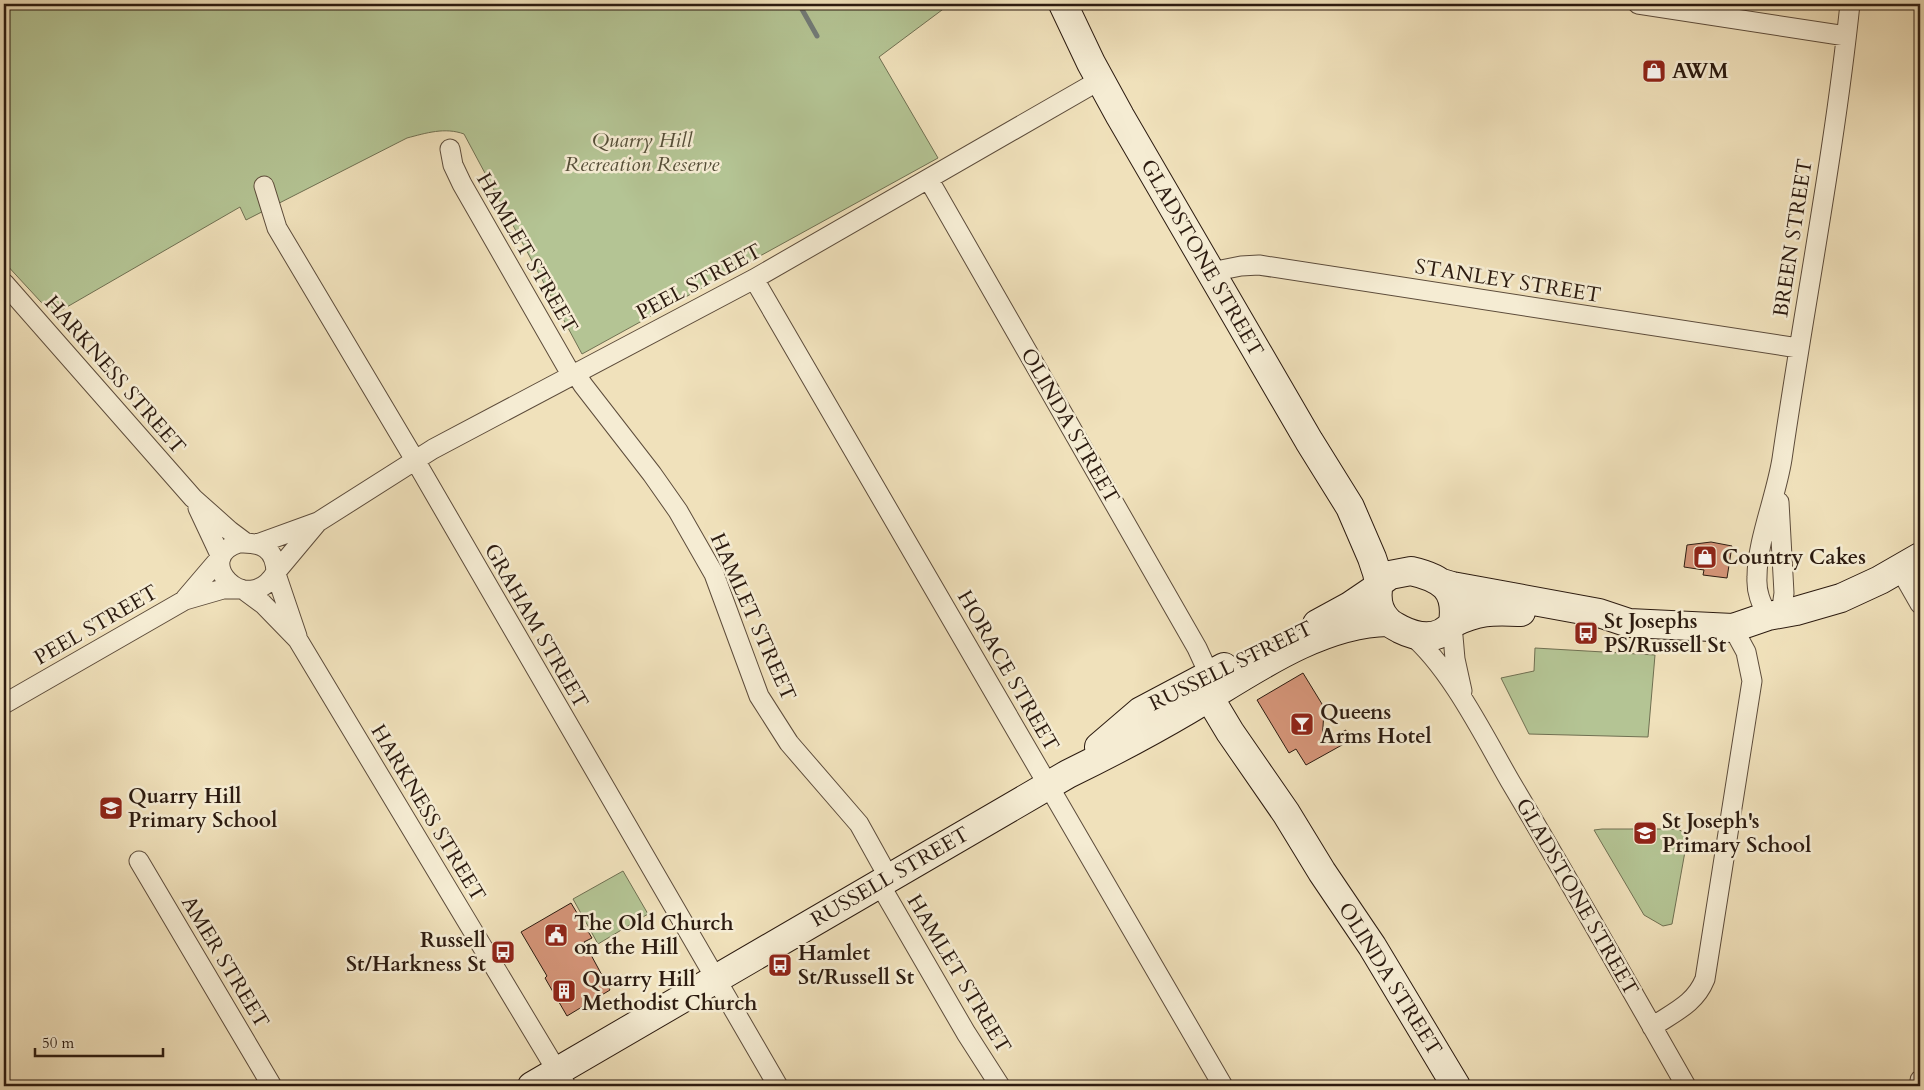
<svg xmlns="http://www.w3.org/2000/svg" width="1924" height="1090" viewBox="0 0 1924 1090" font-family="Cardo,serif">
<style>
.green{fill:#b4c494;stroke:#707052}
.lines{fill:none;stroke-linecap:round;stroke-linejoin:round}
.stream{stroke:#727b77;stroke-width:5}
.building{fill:#d59579;stroke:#2c1b10}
.street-casing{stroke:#5d4c3b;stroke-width:21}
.secondary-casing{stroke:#2c1b10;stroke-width:30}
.street{stroke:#f5ecd3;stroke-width:19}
.secondary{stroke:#f5ecd3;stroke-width:28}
.labels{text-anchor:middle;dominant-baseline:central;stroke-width:5;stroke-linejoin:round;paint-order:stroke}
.poi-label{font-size:21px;font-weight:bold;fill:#2c1b10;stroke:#f5ecd3;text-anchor:start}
.park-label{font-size:21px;font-style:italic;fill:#554e38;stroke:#f5ecd3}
.street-label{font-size:21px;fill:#2c1b10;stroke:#f5ecd3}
</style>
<rect width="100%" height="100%" fill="#f0e1bb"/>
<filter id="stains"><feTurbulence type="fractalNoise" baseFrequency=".004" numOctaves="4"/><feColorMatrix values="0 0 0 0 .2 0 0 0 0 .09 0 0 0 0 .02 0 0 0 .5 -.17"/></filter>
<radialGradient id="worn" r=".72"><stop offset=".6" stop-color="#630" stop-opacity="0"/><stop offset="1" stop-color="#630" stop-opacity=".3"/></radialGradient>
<path class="green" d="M4,4H950L879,57L938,158L582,354L464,134C445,127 426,133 407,138L246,220L240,207L53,315L4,262Z
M1535,648L1655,655L1648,737L1529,734L1501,678L1534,671Z
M1602,829H1678L1686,834V846L1672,924L1663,926L1644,915L1594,830Z
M623,871L648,914L598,944L573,899Z"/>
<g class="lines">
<path class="stream" d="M799,4L817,36"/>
</g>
<path class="building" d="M1711,542L1732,546L1727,578L1703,575L1704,570L1684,567L1687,545Z
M1303,673L1322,704L1324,711L1322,742L1346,730L1351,740L1306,765L1296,749L1289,753L1257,700Z
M571,903L592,938L584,942L610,990L567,1016L545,978L547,976L521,932Z"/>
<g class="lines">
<g class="street-casing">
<path id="street" d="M1638,4L1846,36
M450,149L453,165L462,184L572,376
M929,180L1197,648L1209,674
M264,186L277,228L415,460L778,1086
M1211,272L1241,266L1259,265L1798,348
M754,279L1223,1086
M4,283L193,498L230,531L246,543
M576,374L583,385L652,474L678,511L714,574L759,696L789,743L859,824L889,878
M1779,502L1784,593L1781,615
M198,508L221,557
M239,543C261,542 275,548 276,572C247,621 190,558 239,543Z
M257,544L318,522L433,449L754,279L1100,80
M1900,569L1920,604
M276,572L317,523
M276,574L297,636
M244,590L263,604L298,640L566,1086
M185,599L220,558
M1768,616C1761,603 1756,592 1757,577C1757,541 1776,497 1782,459C1804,307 1834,156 1850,4
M1452,625L1455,659L1462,691
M1410,634C1450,667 1484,736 1510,781C1570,882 1628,984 1686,1086
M4,704L185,600L223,589H241
M139,861L272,1086
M879,883L966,1033L1000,1086
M1652,1027C1674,1012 1695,1004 1705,979L1752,681L1746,652L1733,628
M1920,1086V1080"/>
</g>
<g class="secondary-casing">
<path id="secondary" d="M1063,4L1091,63L1120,116L1309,441L1350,507L1372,558L1377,573L1379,583
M1411,571C1442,578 1458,589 1453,623C1440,641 1418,638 1400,629C1395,626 1390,624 1387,620C1377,610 1376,597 1379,583L1390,575Z
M1442,583L1452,586L1599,613L1629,623L1733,628L1768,616L1796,611L1841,598L1880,580L1920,557
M1453,623C1479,610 1493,611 1521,612
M1317,624L1350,606L1378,587
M1209,674V697L1230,732L1286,813L1322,872L1372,946L1456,1086
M1099,747L1141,711L1224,667
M532,1086L1068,774C1109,754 1149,733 1188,710C1247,675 1317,623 1388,622"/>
</g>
<use href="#street" class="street"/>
<use href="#secondary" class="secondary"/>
</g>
<defs>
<g id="shop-square" transform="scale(1.25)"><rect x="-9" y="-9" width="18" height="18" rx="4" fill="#8f2418" stroke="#f5ecd3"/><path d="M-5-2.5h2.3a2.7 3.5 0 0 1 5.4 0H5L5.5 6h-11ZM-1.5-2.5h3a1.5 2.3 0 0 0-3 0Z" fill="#fff"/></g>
<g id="bus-square" transform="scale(1.25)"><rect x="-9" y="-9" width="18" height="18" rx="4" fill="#8f2418" stroke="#f5ecd3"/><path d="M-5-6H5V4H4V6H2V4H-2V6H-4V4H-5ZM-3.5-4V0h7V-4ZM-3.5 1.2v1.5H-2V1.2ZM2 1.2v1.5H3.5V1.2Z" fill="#fff"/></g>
<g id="bar-square" transform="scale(1.25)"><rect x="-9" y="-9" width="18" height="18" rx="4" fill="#8f2418" stroke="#f5ecd3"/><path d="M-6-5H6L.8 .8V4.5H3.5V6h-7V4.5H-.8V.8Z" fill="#fff"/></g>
<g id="school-square" transform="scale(1.25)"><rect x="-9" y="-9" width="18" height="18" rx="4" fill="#8f2418" stroke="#f5ecd3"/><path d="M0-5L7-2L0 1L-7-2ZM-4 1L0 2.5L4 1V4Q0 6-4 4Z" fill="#fff"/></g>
<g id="civic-square" transform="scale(1.25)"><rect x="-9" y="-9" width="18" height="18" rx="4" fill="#8f2418" stroke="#f5ecd3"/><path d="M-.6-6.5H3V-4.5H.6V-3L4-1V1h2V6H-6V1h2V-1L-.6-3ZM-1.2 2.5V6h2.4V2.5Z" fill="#fff"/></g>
<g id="building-square" transform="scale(1.25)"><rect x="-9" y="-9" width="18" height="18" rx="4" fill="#8f2418" stroke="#f5ecd3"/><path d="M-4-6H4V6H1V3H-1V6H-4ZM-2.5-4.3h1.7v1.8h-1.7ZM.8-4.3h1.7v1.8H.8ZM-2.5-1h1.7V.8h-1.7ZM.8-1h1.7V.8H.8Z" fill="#fff"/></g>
</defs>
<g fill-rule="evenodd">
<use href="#shop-square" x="1654" y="71"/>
<use href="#shop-square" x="1705" y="557"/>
<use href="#bus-square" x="1586" y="633"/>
<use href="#bar-square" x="1302" y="724"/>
<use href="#school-square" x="111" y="808"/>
<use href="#school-square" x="1645" y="833"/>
<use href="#civic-square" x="556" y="935"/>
<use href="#bus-square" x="503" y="952"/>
<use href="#bus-square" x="780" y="965"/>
<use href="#building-square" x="564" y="991"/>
</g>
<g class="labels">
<g class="poi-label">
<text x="1672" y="71">AWM</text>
<text x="1722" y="557">Country Cakes</text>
<text x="1604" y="621">St Josephs<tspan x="1604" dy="24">PS/Russell St</tspan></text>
<text x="1320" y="712">Queens<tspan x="1320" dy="24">Arms Hotel</tspan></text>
<text x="128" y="796">Quarry Hill<tspan x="128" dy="24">Primary School</tspan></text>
<text x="1662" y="821">St Joseph's<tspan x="1662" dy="24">Primary School</tspan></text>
<text x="574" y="923">The Old Church<tspan x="574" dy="24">on the Hill</tspan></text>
<text x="486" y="940" text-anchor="end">Russell<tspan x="486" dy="24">St/Harkness St</tspan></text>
<text x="798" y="953">Hamlet<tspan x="798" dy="24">St/Russell St</tspan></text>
<text x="582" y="979">Quarry Hill<tspan x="582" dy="24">Methodist Church</tspan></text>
</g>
<g class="park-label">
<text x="642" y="140">Quarry Hill<tspan x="642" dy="24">Recreation Reserve</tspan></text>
</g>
<g class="street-label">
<text transform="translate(1793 238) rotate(-81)">BREEN STREET</text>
<text transform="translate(527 253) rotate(60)">HAMLET STREET</text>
<text transform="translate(1202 258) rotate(60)">GLADSTONE STREET</text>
<text transform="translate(1508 281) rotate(9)">STANLEY STREET</text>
<text transform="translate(699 282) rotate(-28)">PEEL STREET</text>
<text transform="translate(115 375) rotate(49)">HARKNESS STREET</text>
<text transform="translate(1070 426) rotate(60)">OLINDA STREET</text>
<text transform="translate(753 617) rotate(66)">HAMLET STREET</text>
<text transform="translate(96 625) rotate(-30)">PEEL STREET</text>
<text transform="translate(536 626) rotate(60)">GRAHAM STREET</text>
<text transform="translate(1231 666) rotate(-26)">RUSSELL STREET</text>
<text transform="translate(1008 671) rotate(60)">HORACE STREET</text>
<text transform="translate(428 813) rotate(59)">HARKNESS STREET</text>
<text transform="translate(890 877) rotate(-30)">RUSSELL STREET</text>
<text transform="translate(1577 897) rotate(60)">GLADSTONE STREET</text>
<text transform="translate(225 962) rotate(59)">AMER STREET</text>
<text transform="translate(959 974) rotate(59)">HAMLET STREET</text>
<text transform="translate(1390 979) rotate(58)">OLINDA STREET</text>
</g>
</g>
<rect width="1924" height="1090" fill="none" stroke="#f0e1bb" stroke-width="20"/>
<rect x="5" y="5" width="1914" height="1080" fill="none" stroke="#2c1b10" stroke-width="2.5"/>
<rect x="10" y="10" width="1904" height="1070" fill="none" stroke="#2c1b10"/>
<path d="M35 1048v8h128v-8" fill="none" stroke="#2c1b10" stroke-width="2.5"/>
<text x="42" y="1048" font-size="15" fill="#2c1b10" stroke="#f5ecd3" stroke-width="4" paint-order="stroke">50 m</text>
<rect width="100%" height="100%" filter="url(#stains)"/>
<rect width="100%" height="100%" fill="url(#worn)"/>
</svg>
